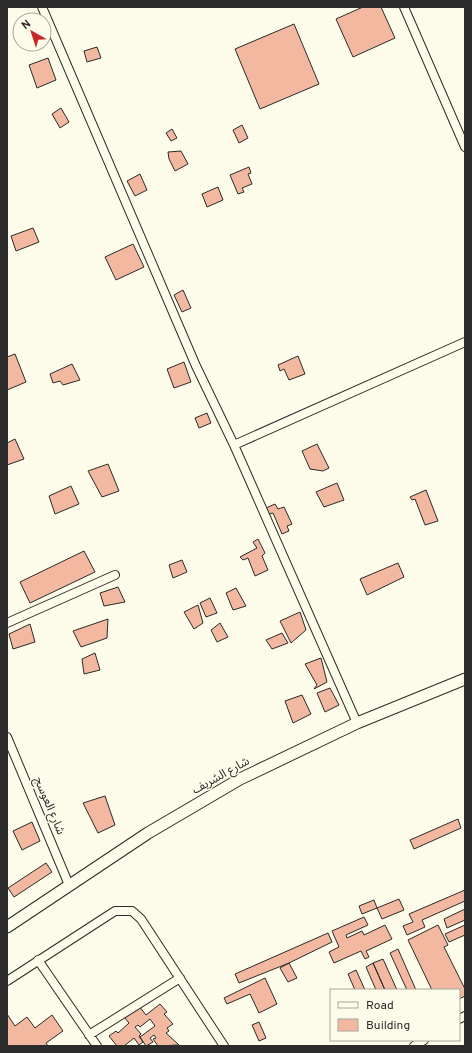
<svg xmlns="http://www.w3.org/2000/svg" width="472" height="1053" viewBox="0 0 472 1053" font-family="Overpass,'Noto Sans Arabic',sans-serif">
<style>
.building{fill:#f2b8a0;stroke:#2b2b2b}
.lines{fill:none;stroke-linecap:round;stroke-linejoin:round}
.minor-casing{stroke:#2b2b2b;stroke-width:10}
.secondary-casing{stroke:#2b2b2b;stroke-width:13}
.minor{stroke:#fdfbea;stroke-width:8}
.secondary{stroke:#fdfbea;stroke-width:11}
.labels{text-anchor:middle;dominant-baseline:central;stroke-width:3;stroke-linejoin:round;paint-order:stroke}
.street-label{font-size:12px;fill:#2b2b2b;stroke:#fdfbea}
</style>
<rect width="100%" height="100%" fill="#fdfbea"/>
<path class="building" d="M363,7H381L395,38L353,57L336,19Z
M294,24L319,84L260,109L235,49Z
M97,47L101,58L87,62L84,51Z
M48,58L56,80L37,88L29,65Z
M61,108L69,122L60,128L52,114Z
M242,125L248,138L239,143L233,130Z
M172,129L177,138L171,141L166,133Z
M181,151L188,164L175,171L169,159L168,152Z
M249,167L251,173L248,174L252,184L242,188L244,192L238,194L230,175Z
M140,174L147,190L135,196L127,181Z
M218,187L223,200L207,207L202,194Z
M33,228L39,242L16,251L11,236Z
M133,244L144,267L116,280L105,257Z
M183,290L191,308L182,312L174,295Z
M15,354L26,382L7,390V357Z
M298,356L305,374L289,380L284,369L280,371L278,365Z
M184,362L191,382L174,388L167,369Z
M72,364L80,380L63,385L60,381L53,383L50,374Z
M207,413L211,423L199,428L195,418Z
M15,439L24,459L7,465V443Z
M317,444L329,468L323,471L310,469L302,451Z
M108,464L119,491L102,497L88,471Z
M337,483L344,500L324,507L316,492Z
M71,486L79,504L55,514L49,496Z
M426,490L438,521L425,525L415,499L412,500L410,497Z
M275,504L278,509L284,507L292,524L287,526L289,531L282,534L273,513L269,514L266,508Z
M258,539L265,553L262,556L268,570L255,576L248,558L243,560L240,557L257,548L253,542Z
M84,551L95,572L30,603L20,582Z
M182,560L187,572L173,578L169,565Z
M398,563L404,577L367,595L360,579Z
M118,587L125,602L104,606L100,593Z
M236,588L246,606L233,610L226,593Z
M210,598L217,613L206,617L200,603Z
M198,605L203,623L194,629L184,612Z
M300,612L306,630L291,643L280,621Z
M108,619L107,638L81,647L73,631Z
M220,623L228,637L217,642L211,630Z
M30,624L35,642L13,649L9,634Z
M282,633L288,643L272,649L266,640Z
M95,653L100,670L84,674L82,659Z
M321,658L327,682L314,689L317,685L305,664Z
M330,688L339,705L325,712L317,693Z
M302,695L311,714L293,723L285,701Z
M105,796L115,825L98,833L83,803Z
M458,819L461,828L414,849L410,840Z
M32,822L40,841L22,850L13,831Z
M46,863L52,872L14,897L8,888Z
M465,890V901L422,920L425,927L407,935L403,926L413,922L409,914Z
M399,899L404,910L382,919L377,908Z
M374,900L377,908L362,914L359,906Z
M465,909V920L447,928L444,919Z
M364,917L368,925L346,935L347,938L362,931L364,935L385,925L392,939L366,951L369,957L365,959L361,951L334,963L329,952L339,947L332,931Z
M438,925L448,945L444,947L465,989V996L459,999V990H432L408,940Z
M465,925V935L449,942L445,934Z
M328,933L332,942L289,963L239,983L235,974Z
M398,949L416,990H407L390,953Z
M383,959L397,990H385L373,963Z
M289,963L297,978L288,982L280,968Z
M373,963L385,990H376L366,967Z
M356,970L365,990H355L348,974Z
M265,978L277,1004L259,1013L250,994L227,1004L224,998Z
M160,1004L167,1012L164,1014L173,1024L167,1028L169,1031L166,1033L179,1045L158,1046L153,1039L156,1038L154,1035L150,1038L153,1042L146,1046L140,1037L155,1026L150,1019L140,1027L138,1025L135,1027L141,1034L139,1036L143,1042L139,1045L134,1038L124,1046H117L109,1036L116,1031L118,1033L129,1023L124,1017L139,1006L146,1015Z
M7,1014L15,1026L27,1017L35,1028L52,1015L63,1031L46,1043L48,1046H7Z
M259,1022L266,1038L259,1041L252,1025Z"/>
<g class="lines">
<g class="minor-casing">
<path id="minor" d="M42,7L196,366L234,445L357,723
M404,7L465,147
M234,445L465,342
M7,623L115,575
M7,737L69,885
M38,960L97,1046
M7,981L115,911H132L141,919L224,1046
M459,1019L465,1016
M89,1035L180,978
M414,1046L424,1040"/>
</g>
<g class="secondary-casing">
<path id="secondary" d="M7,927L148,833L240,779L357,723L465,679"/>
</g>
<use href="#minor" class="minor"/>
<use href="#secondary" class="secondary"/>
</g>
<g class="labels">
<g class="street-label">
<text transform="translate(221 776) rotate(-29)">شارع الشريف</text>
<text transform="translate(49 806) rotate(67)">شارع العوسج</text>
</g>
</g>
<rect width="472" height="1053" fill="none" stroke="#2b2b2b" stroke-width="16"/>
<rect x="330" y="989" width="130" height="52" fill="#fdfbea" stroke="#a9a89e"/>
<rect x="338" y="1002" width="20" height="6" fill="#fdfbea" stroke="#a9a89e"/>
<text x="366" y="1009" font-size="12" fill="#2b2b2b">Road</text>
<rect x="338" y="1019" width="20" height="12" fill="#f2b8a0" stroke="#a9a89e"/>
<text x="366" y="1029" font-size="12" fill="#2b2b2b">Building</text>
<g transform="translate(32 32) rotate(321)"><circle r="19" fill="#fdfbea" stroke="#a9a89e"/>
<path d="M0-3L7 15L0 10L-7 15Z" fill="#c62828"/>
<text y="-6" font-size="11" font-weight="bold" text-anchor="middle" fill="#2b2b2b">N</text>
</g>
</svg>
